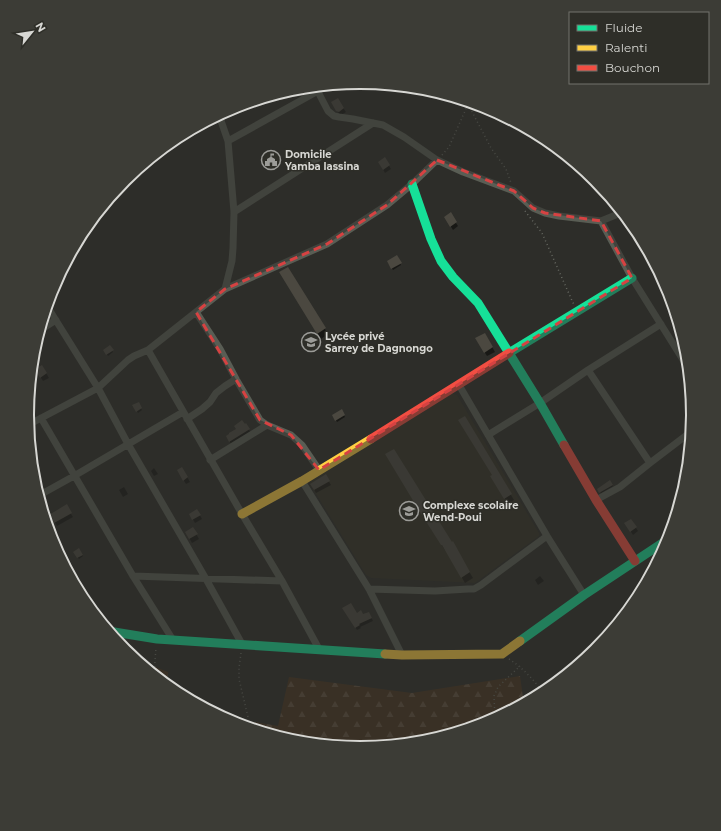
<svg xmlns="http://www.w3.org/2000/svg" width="721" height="831" viewBox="0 0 721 831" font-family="Montserrat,sans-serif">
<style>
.built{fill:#333227}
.forest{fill:url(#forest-firs)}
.shadow{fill:#0007}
.building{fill:#4b4840}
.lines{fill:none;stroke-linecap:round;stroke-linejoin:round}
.path{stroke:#666861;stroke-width:1.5;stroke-dasharray:1 3;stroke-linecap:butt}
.street{stroke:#595d54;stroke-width:7}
.fast{stroke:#16e098;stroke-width:9}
.slow{stroke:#ffcf43;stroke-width:9}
.jam{stroke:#f24e42;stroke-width:9}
.marked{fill:none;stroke:#d64242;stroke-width:3;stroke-dasharray:8 5;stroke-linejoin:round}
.labels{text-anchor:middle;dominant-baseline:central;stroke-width:3;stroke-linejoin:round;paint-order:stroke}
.poi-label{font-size:10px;font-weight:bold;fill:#d7d7d3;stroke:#2e2e28;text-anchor:start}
.rim{fill:none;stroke:#d7d7d3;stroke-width:2}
</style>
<defs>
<pattern id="forest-firs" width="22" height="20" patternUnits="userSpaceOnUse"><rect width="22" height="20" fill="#48341f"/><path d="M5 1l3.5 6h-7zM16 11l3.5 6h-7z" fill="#62513f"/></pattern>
</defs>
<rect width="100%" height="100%" fill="#2d2d29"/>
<path class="built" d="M451,393L457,395L539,533V536L475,583L371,578L366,575L310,484L312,478Z"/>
<path class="forest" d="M135,659L168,672L167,686Z
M520,676L524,704L488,724L425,743L360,749L295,743L254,730L255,722L278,726L289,677L412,693Z"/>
<path class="shadow" d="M369,83L376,84L378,86L372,89Z
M337,99L346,112L341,115H340L332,102Z
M385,159L391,169L385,173L379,162Z
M450,214L458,226L453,230L445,217Z
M397,256L401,265L393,270L388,262Z
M288,268L328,334L321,339L280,272Z
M485,334L495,352L487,356L476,339Z
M110,347L113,352L108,356L104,350Z
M42,366L49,378L43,381L36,370Z
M138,403L142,410L138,413L134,406Z
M342,411L345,417L337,422L333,415Z
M464,417L514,500L508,504L491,476L493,475Z
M246,425L251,433L231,444L227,437Z
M154,468L158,474L154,476L151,471Z
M182,468L190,482L186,484L178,471Z
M325,475L331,485L316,493L311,484Z
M610,481L613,486L601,493L598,489Z
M124,487L128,494L123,497L119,490Z
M66,506L73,517L57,526L51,515Z
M197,510L202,519L195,523L190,514Z
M425,518L452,543L473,578L465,583L446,550H445Z
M631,520L638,531L633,535L628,527Z
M193,528L199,539L192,543L186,532Z
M53,535L59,544L55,547L50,536Z
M79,549L83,556L79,559L74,552Z
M540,576L544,581L538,585L535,580Z
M343,608L363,616L369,613L373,621L360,627L361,628L357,630Z"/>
<path class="building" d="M338,98L344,108L339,112L336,111L331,102Z
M385,157L390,165L383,170L378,162Z
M451,212L457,222L450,227L444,217Z
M397,255L402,263L391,269L387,261Z
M288,267L326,328L317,334L279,272Z
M485,333L493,347L484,353L475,338Z
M110,345L114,350L106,355L103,350Z
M42,365L47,373L40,378L35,369Z
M139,402L142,408L136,412L132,405Z
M342,409L345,415L335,421L332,415Z
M465,416L512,494L504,499L490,476L492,475L458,420Z
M242,420L245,424L246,423L250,429L229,442L226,436L229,434V433L236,429L234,426Z
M394,449L452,542L453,541L470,572L461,578L442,545H441L420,512L385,454Z
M182,467L188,477L183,481L177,470Z
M326,474L330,481L314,490L310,484Z
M610,480L613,485L599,493L597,489Z
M67,504L72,513L54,523L49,515Z
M197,509L201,515L192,520L189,514Z
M631,519L637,527L630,532L624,523Z
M193,527L198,534L189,539L185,532Z
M79,548L83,555L77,558L73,552Z
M351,603L357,613L361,610L363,614L369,612L372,618L359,624L360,625L355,628L342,608Z"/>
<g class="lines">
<path class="path" d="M468,104L491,148L506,169L511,183
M442,155L449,147L469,102
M525,211L542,233L574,305
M241,653L239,668V679L248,717L247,728
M509,659C523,668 534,680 544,694
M154,675L156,647
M495,720L494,696L498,687L520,666"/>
<path class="street" d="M315,86L328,111L334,116L339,117L353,119L383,125L404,137L437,160L463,172L514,191L533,208L545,213L559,216L601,221L623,212
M228,141L318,91
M234,212L373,123
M601,221L632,278L690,371
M225,289L327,244L387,205L412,184L437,160
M47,306L98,388L128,444L206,579L242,644
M196,312L220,349L236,379L260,420L267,425L291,435L302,445L319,470
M40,330L56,320
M148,350L242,514L282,581L319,649
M588,370L650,463
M459,385L547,536L584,595
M41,418L133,576L173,640
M187,419L202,409L210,402L216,393L225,386L236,379
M28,425L98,388L128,360L134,356L148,350L225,289L232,261L233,248L234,212L228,141L219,115
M488,435L540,403L588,370L661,324
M210,460L267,425
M302,481L369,589L402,655
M38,496L74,476L183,412
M596,500L620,487L650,463L692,431
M133,576L282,581
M369,589L435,591L468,589H474L481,585L547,536"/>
<path class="fast" d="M412,184L431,239L441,261L453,277L478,303L540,403L564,445
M509,353L632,278
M108,631L157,639L385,654
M520,641L584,595L670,538"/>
<path class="slow" d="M242,514L302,481L371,439
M385,654L402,655L502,654L520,641"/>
<path class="jam" d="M371,439L509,353
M564,445L596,500L635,561"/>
</g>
<path d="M0 0H721V831H0ZM437,160L514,191L533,208L545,213L601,221L632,278L319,470L291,435L260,420L196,312L225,289L327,244L387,205Z" fill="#2d2d29" fill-opacity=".55" fill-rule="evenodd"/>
<path class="marked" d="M437,160L514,191L533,208L545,213L601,221L632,278L319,470L291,435L260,420L196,312L225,289L327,244L387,205Z"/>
<defs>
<g id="civic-ring" transform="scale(1)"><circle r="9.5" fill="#2e2e28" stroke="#9c9c98" stroke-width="1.5"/><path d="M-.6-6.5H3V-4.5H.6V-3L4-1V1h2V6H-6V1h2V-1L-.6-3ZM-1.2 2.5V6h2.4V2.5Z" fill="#9c9c98"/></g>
<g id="school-ring" transform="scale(1)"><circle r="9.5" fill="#2e2e28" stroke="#9c9c98" stroke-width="1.5"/><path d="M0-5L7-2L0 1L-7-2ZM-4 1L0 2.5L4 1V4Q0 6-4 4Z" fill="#9c9c98"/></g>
</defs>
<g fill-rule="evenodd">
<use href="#civic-ring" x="271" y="160"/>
<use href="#school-ring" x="311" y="342"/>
<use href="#school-ring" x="409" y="511"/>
</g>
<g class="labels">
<g class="poi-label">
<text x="285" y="154">Domicile<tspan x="285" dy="12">Yamba lassina</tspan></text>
<text x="325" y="336">Lycée privé<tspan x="325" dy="12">Sarrey de Dagnongo</tspan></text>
<text x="423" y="505">Complexe scolaire<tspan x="423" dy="12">Wend-Poui</tspan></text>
</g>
</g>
<path d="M0 0H721V831H0ZM34 415a326 326 0 1 1 652 0a326 326 0 1 1-652 0Z" fill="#3c3c36" fill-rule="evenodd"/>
<path class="rim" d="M34 415a326 326 0 1 1 652 0a326 326 0 1 1-652 0Z"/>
<rect x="569" y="12" width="140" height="72" fill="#2e2e28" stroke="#72726c"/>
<rect x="577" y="25" width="20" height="6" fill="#16e098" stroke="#72726c"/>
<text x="605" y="32" font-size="12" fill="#d7d7d3">Fluide</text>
<rect x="577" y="45" width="20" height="6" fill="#ffcf43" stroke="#72726c"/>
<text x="605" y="52" font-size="12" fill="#d7d7d3">Ralenti</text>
<rect x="577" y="65" width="20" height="6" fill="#f24e42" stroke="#72726c"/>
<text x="605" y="72" font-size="12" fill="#d7d7d3">Bouchon</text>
<g transform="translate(32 32) rotate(60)" stroke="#2e2e28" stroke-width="3" paint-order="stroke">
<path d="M0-3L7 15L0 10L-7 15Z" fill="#d7d7d3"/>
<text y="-6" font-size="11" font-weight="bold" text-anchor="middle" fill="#d7d7d3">N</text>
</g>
</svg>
